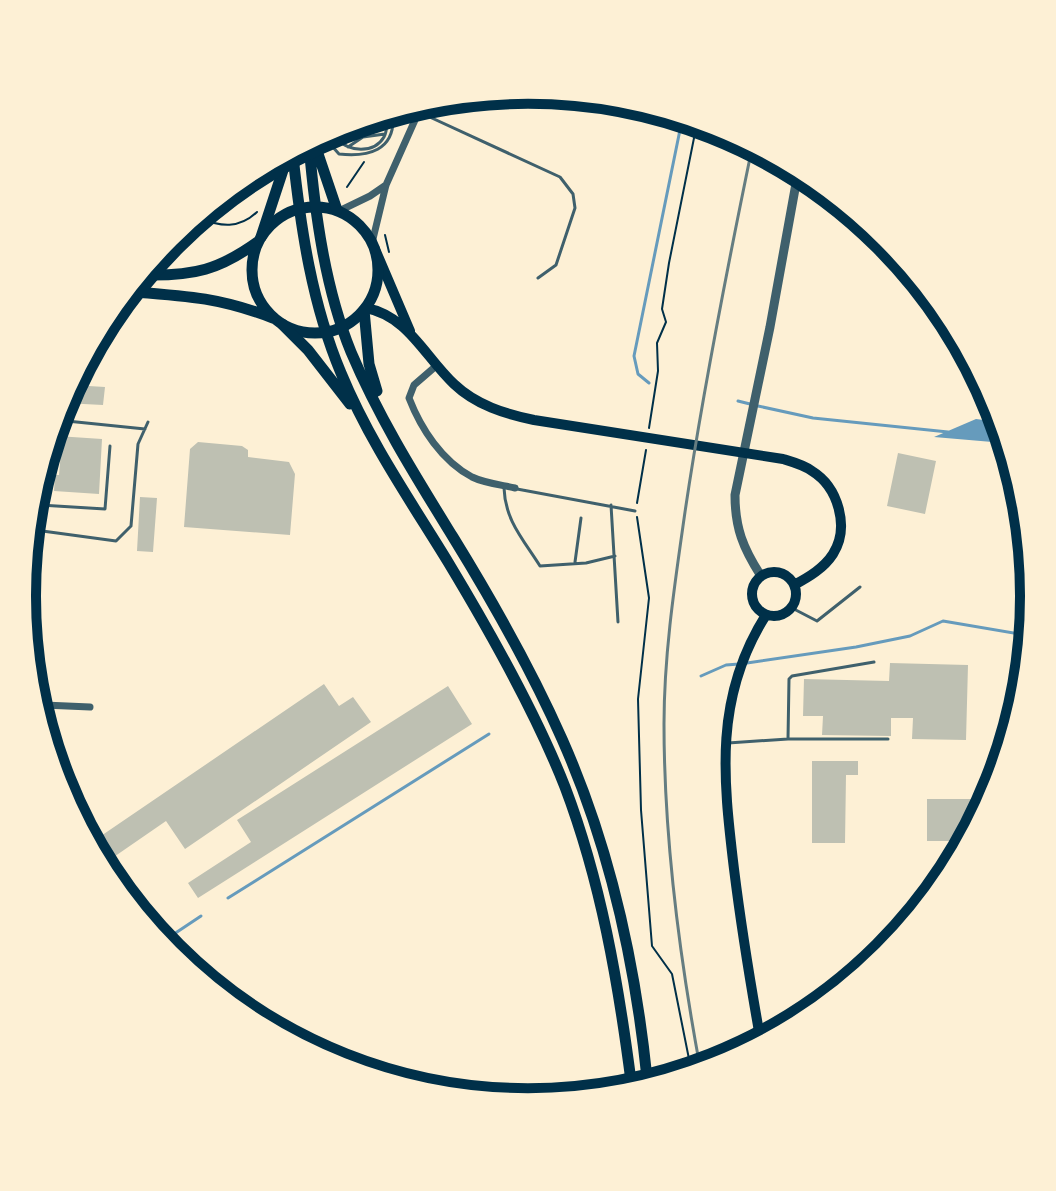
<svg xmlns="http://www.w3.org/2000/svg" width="1056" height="1191" viewBox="0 0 1056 1191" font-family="'Alegreya Sans',sans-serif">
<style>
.water{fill:#669bbc}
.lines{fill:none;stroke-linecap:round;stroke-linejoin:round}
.stream{stroke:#669bbc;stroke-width:3}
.building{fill:#bec0b2}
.path{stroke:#003049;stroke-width:2}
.service{stroke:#3f606c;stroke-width:3}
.minor{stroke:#3f606c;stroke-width:7}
.tertiary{stroke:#3f606c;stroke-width:9}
.secondary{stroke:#003049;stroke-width:10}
.primary{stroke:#003049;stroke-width:11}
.trunk{stroke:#003049;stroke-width:11}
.rail{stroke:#657d81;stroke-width:3}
.rim{fill:none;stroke:#003049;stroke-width:10}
</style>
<rect width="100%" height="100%" fill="#fdf0d5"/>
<path class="water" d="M976,419L999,422L1004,443L934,437Z"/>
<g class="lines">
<path class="stream" d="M649,383L638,374L634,356L682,120
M738,401L750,404
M758,406L813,418L948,432
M747,663L856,647L910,636L943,621L1026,635
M701,676L726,665L739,664
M228,898L489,734
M162,942L201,916"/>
</g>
<path class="building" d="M366,122L361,134L353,133V137L339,133V127Z
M72,385L105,387L103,405L64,403V396Z
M57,436L102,439L99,494L54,491L55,475H59L61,451L57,450Z
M198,442L242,446L248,450V457L289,462L295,474L290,535L184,527L190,449Z
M898,453L936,461L925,514L887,506Z
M140,497L157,498L153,552L137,551Z
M890,663L968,665L966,740L912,739L913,718H891V736L822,735L823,716H803L804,679L889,681Z
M324,684L339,706L353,697L371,722L185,849L166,821L108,861L95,840Z
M448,686L472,724L198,898L188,883L251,842L237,820Z
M812,761H858V775H846L845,843H812Z
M927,799H986V804L961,841H927Z"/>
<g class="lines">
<path class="path" d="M347,187L364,162
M199,218C221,227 239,229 257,212
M385,235L389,252
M649,428L658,371L657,343L666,322L662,309L669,263L697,123
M637,503L646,450
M637,517L649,598L638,699L641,810L652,946L672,974L691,1069"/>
<path class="service" d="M421,113L560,177L573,194L575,208L556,265L538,278
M339,127L338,139C348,152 374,154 384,137C387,132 387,123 388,117
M330,131L331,145L339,154C368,157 395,151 393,116
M348,147L363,137L385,134
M57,420L145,429
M504,488C505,520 523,539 540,566L586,563L615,556
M517,489L635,511
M40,505L105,509L110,446
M611,505L618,622
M35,530L116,541L131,526L138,444L148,422
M575,562L581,518
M792,608L817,621L860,587
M788,739L789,679L792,676L874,662
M728,743L788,739H888"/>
<path class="minor" d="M339,211L370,196L386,185
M372,243L386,185L419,111
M436,366L414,385L409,398C421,429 442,461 472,477C484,483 502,485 515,488
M44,705L90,707"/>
<path class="tertiary" d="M761,576C743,548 735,528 735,495L770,327L797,178"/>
<path class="secondary" d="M375,249L410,331
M366,308C408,316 425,357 454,384C476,405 505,414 534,420L783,459C793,462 804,465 812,471C838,487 850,527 833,554C824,568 809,577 794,585
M752 594a22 22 0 1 1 44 0a22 22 0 1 1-44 0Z
M760,1037C750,981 741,925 734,869C723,777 714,697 766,615"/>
<path class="primary" d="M252 270a63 63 0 1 1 126 0a63 63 0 1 1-126 0Z
M145,275C194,276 219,270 259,241
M134,292C189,296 220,298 273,318"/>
<path class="trunk" d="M314,142L337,210
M309,145C315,214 325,288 351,352C379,418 416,477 453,537C493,602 531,669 562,739C610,847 635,961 647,1078
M293,156C301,230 312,304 341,373C369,441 410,500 448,562C489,630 536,713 565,787C601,882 618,981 631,1081
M261,237L286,161
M364,310L369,364L377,391
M282,324L308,350L350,404"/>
<path class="rail" d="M700,1067C679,954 664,839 664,724C664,653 675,582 685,512C703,390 727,269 752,148"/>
</g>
<path d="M0 0H1056V1191H0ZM36 596a492 492 0 1 1 984 0a492 492 0 1 1-984 0Z" fill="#fdf0d5" fill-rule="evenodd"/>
<path class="rim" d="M36 596a492 492 0 1 1 984 0a492 492 0 1 1-984 0Z"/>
</svg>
